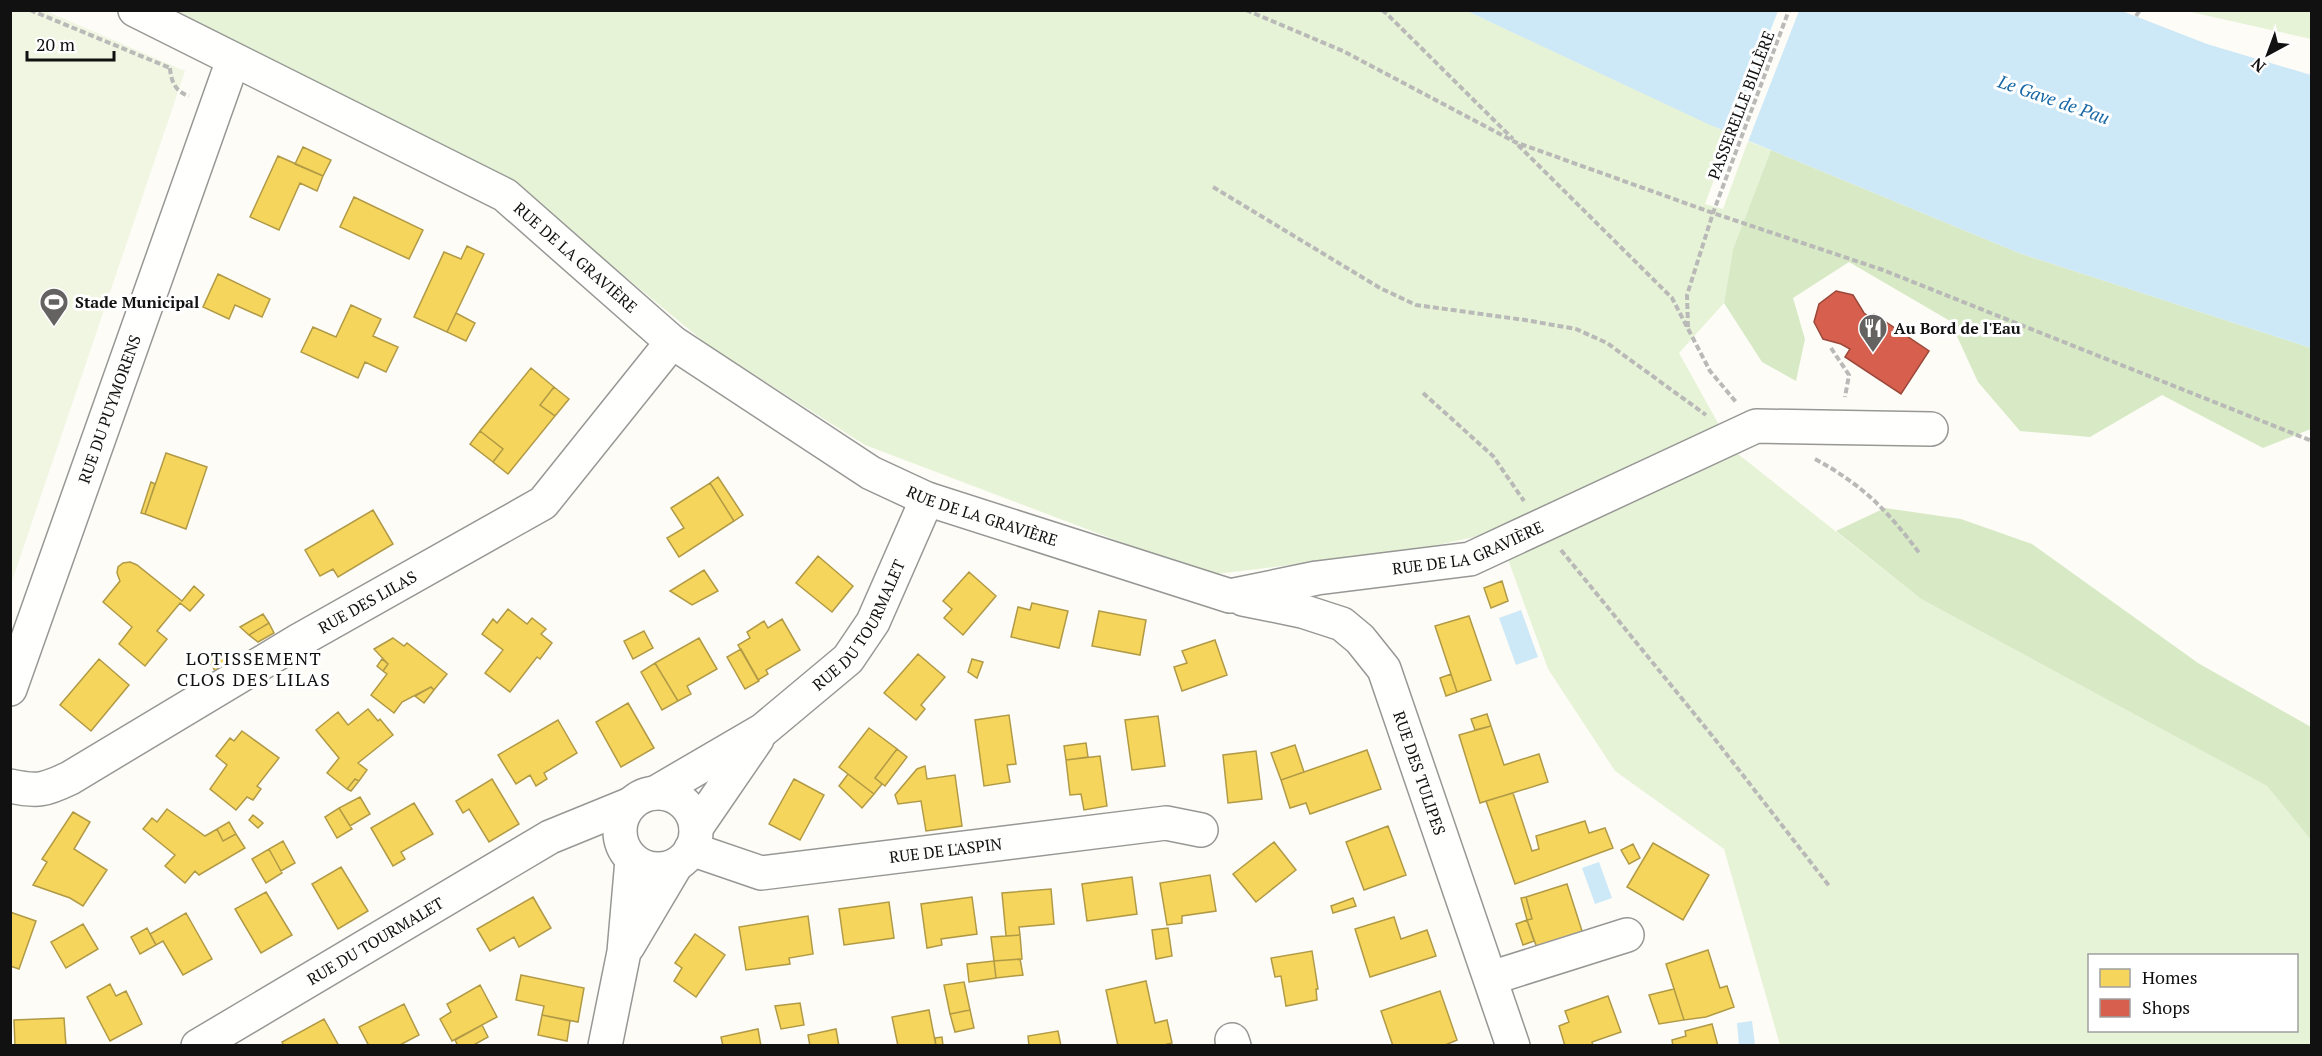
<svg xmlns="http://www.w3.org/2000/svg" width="2322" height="1056" viewBox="0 0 2322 1056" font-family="'PT Serif',serif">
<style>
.green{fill:#e7f3d7;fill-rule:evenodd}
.forest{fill:#d8eac5}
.pitch{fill:#f0f6e1}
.water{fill:#cde8f7}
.pier{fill:#fdfcf7}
.homes{fill:#f6d55c;stroke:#b19a46;stroke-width:1.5}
.shops{fill:#d6604d;stroke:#9b483b;stroke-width:1.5}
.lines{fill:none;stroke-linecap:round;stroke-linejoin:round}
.minor-casing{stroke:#979795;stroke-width:36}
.path{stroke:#b9b9b8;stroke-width:4;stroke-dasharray:6 3;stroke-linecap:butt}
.minor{stroke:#fffffe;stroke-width:33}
.labels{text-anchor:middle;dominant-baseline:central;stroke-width:6;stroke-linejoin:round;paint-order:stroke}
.street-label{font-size:16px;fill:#111;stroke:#fff}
.poi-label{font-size:16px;font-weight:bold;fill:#111;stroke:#fff;text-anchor:start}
.water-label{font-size:18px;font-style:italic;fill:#1768a6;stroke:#fff}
.neighbourhood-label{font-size:18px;letter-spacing:1.5px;fill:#111;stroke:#fff}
</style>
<rect width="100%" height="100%" fill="#fdfcf7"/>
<path class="green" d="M163,11H1467L1731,134L1705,204L1723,209L1748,141L1771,150L1733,249L1724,303L1679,353L1733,450L1921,599L2267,786L2311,840V1045H1780L1724,849L1615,771L1548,669L1498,532L1414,550L1208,575L865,445L709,346L508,180ZM2090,956H2296V1030H2090Z
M2186,11H2311V39Z"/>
<path class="forest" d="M1771,150L2019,253L2311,348V429L2263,448L2162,395L2090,437L2020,431L1978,382L1950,321L1849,262L1793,298L1805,339L1796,381L1762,362L1724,303L1733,249Z
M1885,508L1961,519L2032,544L2198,663L2311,727V840L2267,786L1921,599L1836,531Z"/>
<path class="pitch" d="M11,10L46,11L185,71L11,584Z"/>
<path class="water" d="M1467,11H2122L2207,44L2311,75V348L2019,253L1708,124Z
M1521,610L1538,657L1516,665L1499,618Z
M1599,862L1612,898L1595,904L1582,868Z
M1752,1021L1755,1045H1739L1737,1023Z"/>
<path class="pier" d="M1778,11H1799L1747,144L1729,136Z"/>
<path class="homes" d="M303,147L331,160L323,176L295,164Z
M278,156L323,176L317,191L300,183L279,230L250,217Z
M354,197L423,230L409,259L340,227Z
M467,246L484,254L447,332L414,317L444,252L461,259Z
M218,274L270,299L262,317L235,305L229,319L203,307Z
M351,305L381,319L373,336L398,347L386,372L365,362L358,378L301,352L313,327L336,337Z
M456,313L475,323L466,341L447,332Z
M531,368L554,387L540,405L555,416L508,474L493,462L503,449L480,431Z
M554,387L569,399L555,416L540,405Z
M480,431L503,449L493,462L470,444Z
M166,453L207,467L186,529L145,514Z
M718,477L743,515L734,521L710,483Z
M151,482L155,484L145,514L141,513Z
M710,483L734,521L679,557L667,538L684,528L671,508Z
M373,510L393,544L338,577L333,569L320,576L305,550Z
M818,556L853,586L832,612L796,583Z
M130,562L137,565L182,601L194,586L204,595L190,611L180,603L157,631L167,639L145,666L119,644L132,627L103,602L120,581L117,573L118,567L123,563Z
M704,570L718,591L692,605L670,591Z
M969,572L996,596L963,635L944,618L952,609L943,601Z
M1502,581L1508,601L1491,608L1484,588Z
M1032,603L1068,611L1059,648L1011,637L1018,607L1030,610Z
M508,609L527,624L532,618L546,629L541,634L552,643L540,659L537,657L510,692L485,673L503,650L482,634L493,619L497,623Z
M1099,611L1146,620L1140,655L1092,646Z
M263,614L269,623L249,635L240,627Z
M1469,616L1491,680L1457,692L1435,626Z
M782,619L800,650L766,670L768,674L758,680L738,645L750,638L747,632L764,621L768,628Z
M269,623L274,633L258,642L249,635Z
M644,631L653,648L633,659L624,641Z
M393,638L404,646L407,643L447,674L434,690L431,687L402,702L394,713L371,695L387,674L383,671L388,664L374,649Z
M699,638L717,669L687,686L691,694L678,701L655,663Z
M1215,640L1227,675L1182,691L1174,667L1187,663L1182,651Z
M741,649L759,681L745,689L727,657Z
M220,652L227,663L215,671L208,659Z
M918,654L945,677L921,705L925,709L916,720L884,693Z
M99,659L129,685L91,731L60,705Z
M382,659L388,664L383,671L377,666Z
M972,659L983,662L977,678L968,672Z
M655,663L678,701L662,710L641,672Z
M1451,674L1457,692L1446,696L1440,678Z
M431,687L434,690L424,703L415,696Z
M628,703L654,748L621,767L596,722Z
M368,709L378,721L380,719L393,735L358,763L367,770L359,781L355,779L347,789L327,773L339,758L316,730L338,712L348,725Z
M1487,714L1491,726L1475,730L1471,719Z
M1009,715L1016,764L1007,765L1010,782L984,786L975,720Z
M1158,716L1165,766L1132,770L1125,720Z
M558,720L577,753L544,773L547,779L536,786L530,775L516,784L498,755Z
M1491,726L1504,765L1539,754L1548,782L1480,803L1459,735Z
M869,728L897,749L875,778L882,784L874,794L839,767Z
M242,731L279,758L257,786L261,789L253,800L247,797L236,810L210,789L227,765L216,756L230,738L234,741Z
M1086,743L1088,757L1066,760L1064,746Z
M1295,745L1304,772L1281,780L1271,753Z
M897,749L907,757L885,786L875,778Z
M1367,750L1381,789L1310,814L1306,803L1290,808L1281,780Z
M1256,751L1262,799L1228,803L1223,755Z
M1100,756L1107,806L1084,810L1081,794L1070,795L1066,760Z
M925,766L927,779L955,775L962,826L926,831L921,801L898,804L895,795L917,769Z
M848,774L874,794L862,808L839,786Z
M355,779L359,781L351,791L347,789Z
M492,779L519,824L489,842L469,809L463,813L456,801Z
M794,779L824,795L800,840L769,824Z
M1513,793L1532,851L1539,849L1536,836L1585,821L1589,833L1605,828L1613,848L1515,884L1486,801Z
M360,797L370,814L350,826L339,808Z
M414,803L433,834L401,852L405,859L393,866L371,828Z
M339,808L352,829L337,838L325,817Z
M167,809L205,836L217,829L223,841L236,834L245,848L199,875L195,871L185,883L165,866L175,855L143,829L152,818L157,822Z
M73,812L90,822L74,849L107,870L83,906L70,898L33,885L47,862L42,859Z
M253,815L263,823L258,828L249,820Z
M229,822L236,834L223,841L217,829Z
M1388,826L1406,875L1364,890L1346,842Z
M283,841L295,863L281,871L269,849Z
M1274,842L1296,870L1256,902L1233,874Z
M1653,843L1709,875L1683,920L1627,887Z
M1633,844L1640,858L1629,864L1621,850Z
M269,849L282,873L266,883L252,859Z
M341,867L368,911L338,929L312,884Z
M1210,875L1216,911L1182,916V923L1167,925L1160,883Z
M1132,877L1137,914L1087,921L1082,884Z
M1567,884L1583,934L1537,948L1527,920L1532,919L1526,897Z
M1051,889L1054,924L1019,927L1020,935L1006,936L1002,893Z
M266,892L292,935L261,953L235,909Z
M533,897L551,928L519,947L514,937L490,951L477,929Z
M972,897L977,934L941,939L942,945L927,948L921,904Z
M1526,897L1532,919L1527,920L1521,898Z
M1353,898L1356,906L1333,913L1331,906Z
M889,902L894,938L844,945L839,909Z
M10,912L36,921L19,969L10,966Z
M186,913L212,959L183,975L163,941L156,945L150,934Z
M808,916L813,954L789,958L790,964L746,970L739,927Z
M1394,917L1401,939L1427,930L1436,956L1370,977L1355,929Z
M1527,920L1534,941L1523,945L1516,924Z
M83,924L98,949L66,968L51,942Z
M147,928L156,945L140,954L131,937Z
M1168,928L1172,956L1156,959L1152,930Z
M695,934L725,955L696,997L674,981L682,968L675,963Z
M1020,935L1022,959L994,961L991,937Z
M1708,950L1720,988L1727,986L1734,1007L1706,1017L1684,1020L1666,964Z
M1312,951L1318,989H1316L1317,1000L1286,1006L1281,976L1275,977L1271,958Z
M1020,959L1023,975L996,978L994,961Z
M994,961L996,978L969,982L967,964Z
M521,975L584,988L578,1022L542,1015L544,1006L516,1000Z
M1146,981L1155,1023L1167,1020L1172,1043L1160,1046H1118L1106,990Z
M964,982L970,1010L950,1014L944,985Z
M110,984L116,996L126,991L142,1024L110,1041L87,997Z
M480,985L497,1017L452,1041L440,1019L451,1012L447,1004Z
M1674,989L1684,1020L1659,1024L1649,995Z
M1440,991L1457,1040L1443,1046H1393L1381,1011Z
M1608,996L1621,1032L1592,1042L1593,1046H1565L1559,1026L1569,1022L1565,1011Z
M800,1003L804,1025L781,1029L775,1006Z
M404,1004L419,1035L398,1046H369L359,1027Z
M929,1010L936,1046H898L892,1017Z
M970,1010L974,1028L955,1032L950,1014Z
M542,1015L570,1021L567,1041L538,1035Z
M64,1018L66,1046H15L14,1020Z
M324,1019L339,1046H284L282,1042Z
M1712,1024L1718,1046H1673L1672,1040L1686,1036L1685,1031Z
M482,1025L488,1037L472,1046H458L455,1040Z
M758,1029L761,1046H723L721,1037Z
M836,1029L839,1046H810L808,1035Z
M1058,1031L1061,1046H1029L1028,1036Z
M942,1037L943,1046H936L935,1038Z"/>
<path class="shops" d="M1836,291L1853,295L1864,313L1871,318L1874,314L1929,351L1901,394L1845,357L1850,349L1841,344L1823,339L1814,322L1819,304Z"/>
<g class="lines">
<g class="minor-casing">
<g id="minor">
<path id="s1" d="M135,10L505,195L672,342L871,473L927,499L1230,596L1317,578L1470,559L1756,426L1931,429"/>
<path id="s2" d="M1243,599L1302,611L1342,624L1360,639L1384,669L1513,1046"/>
<path id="s3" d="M10,689L233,60"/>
<path id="s4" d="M10,786C38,792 45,790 70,778L298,641L543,503L672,342"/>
<path id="s5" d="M655,793L763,730L848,659L873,622L927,499"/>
<circle cx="658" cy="831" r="38"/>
<path d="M696,828L757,739"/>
<path id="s6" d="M691,849L761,873L1166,823L1201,830"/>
<path d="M628,946L676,865"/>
<path d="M1491,978L1627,935"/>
<path d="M1232,1040L1234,1046"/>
<path id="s7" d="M198,1046L550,837L631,804"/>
<path d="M605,1046L624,952L632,860"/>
</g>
</g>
<path class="path" d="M30,10L170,68
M1246,10L1343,51L1515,142L1713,213L1883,270L2312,441
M1382,10L1387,14L1513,139
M2136,16L2140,10
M170,68C171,82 176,92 189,96
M1518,145L1672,298L1710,371L1736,402
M1213,187L1380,288L1416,305L1525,320L1576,329L1607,343L1706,415
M1688,327L1687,295L1713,213L1789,10
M1831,348L1849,375L1845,397
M1423,393L1493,456L1524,501
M1815,459C1863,485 1888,511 1920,554
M1561,550L1714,738L1830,887"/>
<use href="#minor" class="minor"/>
</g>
<defs>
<g id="stadium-pin" transform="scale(1.5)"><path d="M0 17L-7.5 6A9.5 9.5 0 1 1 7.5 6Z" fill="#646362" stroke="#fff"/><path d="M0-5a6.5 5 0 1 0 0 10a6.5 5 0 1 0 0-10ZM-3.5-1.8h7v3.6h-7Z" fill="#fff"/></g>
<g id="restaurant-pin" transform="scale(1.5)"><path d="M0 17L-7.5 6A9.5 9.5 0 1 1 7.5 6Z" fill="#646362" stroke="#fff"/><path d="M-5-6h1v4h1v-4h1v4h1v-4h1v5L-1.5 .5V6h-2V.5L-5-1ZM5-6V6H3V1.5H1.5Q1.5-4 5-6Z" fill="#fff"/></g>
</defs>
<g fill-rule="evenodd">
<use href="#stadium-pin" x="54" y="302"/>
<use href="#restaurant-pin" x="1873" y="328"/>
</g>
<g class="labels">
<g class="street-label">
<text transform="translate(1741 105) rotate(-69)">PASSERELLE BILLÈRE</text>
<text stroke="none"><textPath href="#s1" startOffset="508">RUE DE LA GRAVIÈRE</textPath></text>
<text stroke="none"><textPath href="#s3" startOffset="297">RUE DU PUYMORENS</textPath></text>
<text stroke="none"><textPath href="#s1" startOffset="994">RUE DE LA GRAVIÈRE</textPath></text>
<text stroke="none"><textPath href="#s1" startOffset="1498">RUE DE LA GRAVIÈRE</textPath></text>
<text stroke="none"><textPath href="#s4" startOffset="408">RUE DES LILAS</textPath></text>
<text stroke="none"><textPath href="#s5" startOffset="270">RUE DU TOURMALET</textPath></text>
<text stroke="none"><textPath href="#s2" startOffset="274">RUE DES TULIPES</textPath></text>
<text stroke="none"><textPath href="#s6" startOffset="260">RUE DE L'ASPIN</textPath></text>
<text stroke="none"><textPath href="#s7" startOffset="206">RUE DU TOURMALET</textPath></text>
</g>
<g class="poi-label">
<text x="75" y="302">Stade Municipal</text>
<text x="1894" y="328">Au Bord de l'Eau</text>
</g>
<g class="water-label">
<text transform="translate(2054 99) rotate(19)">Le Gave de Pau</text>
</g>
<g class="neighbourhood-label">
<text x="254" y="658">LOTISSEMENT<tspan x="254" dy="21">CLOS DES LILAS</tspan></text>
</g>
</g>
<rect width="2322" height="1056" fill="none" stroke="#111111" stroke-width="24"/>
<rect x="2088" y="954" width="210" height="78" fill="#ffffff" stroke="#a0a0a0" stroke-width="1.5"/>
<rect x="2100" y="969" width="30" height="18" fill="#f6d55c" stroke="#a0a0a0" stroke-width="1.5"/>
<text x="2142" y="984" font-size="18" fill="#111111">Homes</text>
<rect x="2100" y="999" width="30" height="18" fill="#d6604d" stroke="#a0a0a0" stroke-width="1.5"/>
<text x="2142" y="1014" font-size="18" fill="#111111">Shops</text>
<g transform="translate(2268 54) rotate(221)" stroke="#ffffff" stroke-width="4.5" paint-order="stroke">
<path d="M0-4.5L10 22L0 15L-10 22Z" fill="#111111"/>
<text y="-9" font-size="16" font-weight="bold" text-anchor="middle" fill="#111111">N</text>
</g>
<path d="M27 51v9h87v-9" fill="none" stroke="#111111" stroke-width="3"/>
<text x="36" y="51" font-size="18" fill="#111111" stroke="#ffffff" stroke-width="4.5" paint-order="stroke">20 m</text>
</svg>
